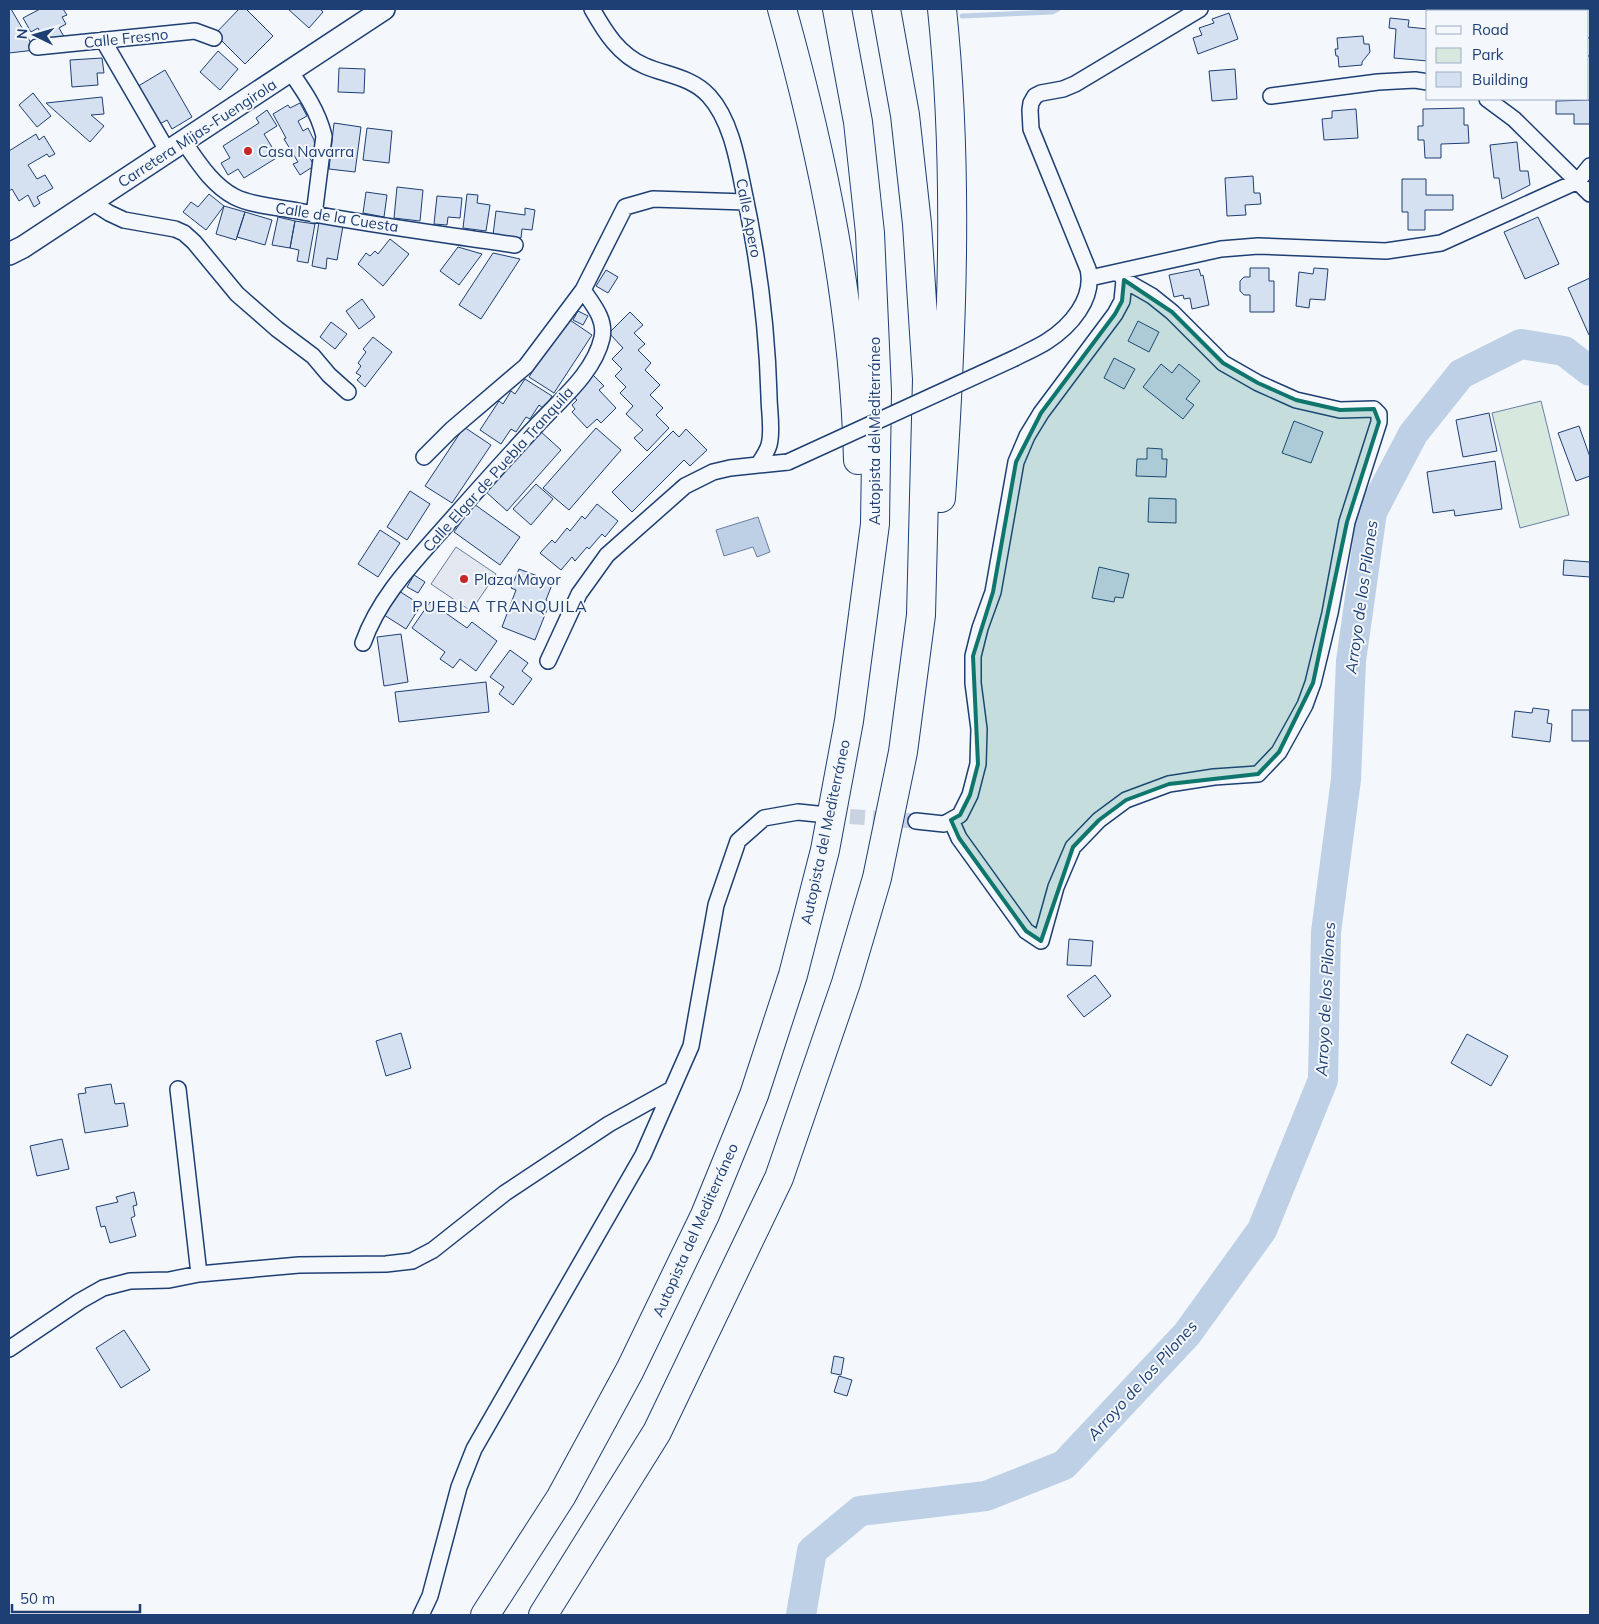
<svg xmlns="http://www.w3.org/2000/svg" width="1599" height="1624" viewBox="0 0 1599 1624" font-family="Mulish,sans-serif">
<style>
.green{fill:#d7e8df;stroke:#687fa3}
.parking{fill:#e3e8f0;stroke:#687fa3}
.water{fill:#bed0e5;stroke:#687fa3}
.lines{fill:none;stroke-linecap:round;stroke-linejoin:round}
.stream{stroke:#bed0e5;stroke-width:5}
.river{stroke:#bed0e5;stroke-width:30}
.building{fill:#d5e0f0;stroke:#1d3f73}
.street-tunnel{stroke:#c9d2e0;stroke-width:15;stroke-dasharray:15 8;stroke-linecap:butt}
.street-casing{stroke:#1d3f73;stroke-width:18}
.secondary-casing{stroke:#1d3f73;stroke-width:24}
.highway-casing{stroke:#1d3f73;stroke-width:30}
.street{stroke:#f4f7fb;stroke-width:15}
.secondary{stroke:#f4f7fb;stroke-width:21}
.highway{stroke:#f4f7fb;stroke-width:28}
.street-bridge-casing{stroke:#1d3f73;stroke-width:18;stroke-linecap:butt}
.street-bridge{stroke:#f4f7fb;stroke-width:15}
.marked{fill:#0f766e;fill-opacity:0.2;stroke:#0f766e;stroke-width:4;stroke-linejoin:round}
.poi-dot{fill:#c62828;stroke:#f4f7fb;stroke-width:2}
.labels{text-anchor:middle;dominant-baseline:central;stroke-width:4;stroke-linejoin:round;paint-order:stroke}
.street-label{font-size:15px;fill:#1d3f73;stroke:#f4f7fb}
.poi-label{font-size:15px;fill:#1d3f73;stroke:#f4f7fb;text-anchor:start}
.water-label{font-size:16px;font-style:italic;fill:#1d3f73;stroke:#f4f7fb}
.neighbourhood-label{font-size:16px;letter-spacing:1px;fill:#1d3f73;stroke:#f4f7fb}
</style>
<rect width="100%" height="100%" fill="#f4f7fb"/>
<path class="green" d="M1541,401L1569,515L1520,528L1492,413Z"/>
<path class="parking" d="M456,547L496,574L471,611L431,584Z"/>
<path class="water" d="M758,517L770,552L757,557L753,547L724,556L716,530Z"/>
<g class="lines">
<path class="stream" d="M962,16L1052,12L1058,9
M797,1615L800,1614"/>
<path class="river" d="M801,1615L812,1551L860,1511L986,1496L1064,1465L1187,1334L1262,1230L1323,1080L1326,932L1346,779L1351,661L1372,512L1413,434L1461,374L1521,344L1564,351L1590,371"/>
</g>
<path class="building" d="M9,9H11L35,50L9,53Z
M40,9H63L67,15L62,17L66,24L59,28L66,40H44L38,28L31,32L23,18Z
M239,9H246L273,36L245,64L215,34Z
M288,9H320L323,12L309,28Z
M1229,13L1238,39L1198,54L1193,38L1202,35L1199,28L1214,23L1212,19Z
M1390,18L1409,20L1408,27L1428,29V61L1394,58L1396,29L1389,28Z
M1363,36L1364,44H1369L1370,52L1362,62V65L1339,67L1338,56H1336L1335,49H1338L1337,38Z
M218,51L238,69L220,90L200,72Z
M102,58L104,73H97L98,85L72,87L70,60Z
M339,68L365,69L364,93L338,92Z
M1235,69L1237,99L1212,101L1209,71Z
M165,70L192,117L172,129L167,120L158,125L135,88Z
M33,93L51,116L37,127L19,105Z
M102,97L104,114L91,115L104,126L90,142L46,103Z
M1590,100V124H1574V114H1556V101Z
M300,103L307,116L298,121L303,131L308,128L314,140L316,154L310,158L314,166L300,175L293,164L298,162L284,139L286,138L273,114L288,105L290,108Z
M1464,108V125H1468L1469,143L1441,144V158H1425L1424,140H1418V126H1423V109Z
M1356,109L1358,138L1324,140L1322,119L1332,118V111Z
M267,110L277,126L264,134L278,157L244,178L238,169L228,175L221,163L230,158L223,146L259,123L256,118Z
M334,123L361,127L355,172L329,169Z
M367,128L392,131L389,163L363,160Z
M36,134L39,140L44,136L55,154L49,157L47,154L28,165L37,179L45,175L53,188L37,197L40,203L34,207L28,195L19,201L12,189L9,191V151Z
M1517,142L1520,171H1528L1530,185L1502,199L1499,178H1494L1490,145Z
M1253,176L1254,193H1260L1261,204L1245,205L1246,215L1227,216L1225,178Z
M1402,179H1426V195H1453V210H1425V230H1408V212H1402Z
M397,187L423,190L420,221L394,218Z
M366,192L387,195L384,217L363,213Z
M209,194L224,206L206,230L183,212L191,202L198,207Z
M467,194L478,195L477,203L490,205L486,231L463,228Z
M437,196L462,198L460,218L448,217L447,225L434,224Z
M224,206L245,212L236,240L216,234Z
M525,208L535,210L532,230L522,229L521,238L493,235L496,211L525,215Z
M245,212L272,220L265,245L237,237Z
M278,217L295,221L290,248L272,245Z
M1538,217L1559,264L1525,279L1504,232Z
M295,221L315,224L308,263L297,261L299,250L290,248Z
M319,222L343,226L337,260L327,258L326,269L312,266Z
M390,239L409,254L383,286L358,264L366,253L370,256L375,251L378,254Z
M458,247L482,254L459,285L440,271Z
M493,253L520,259L481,319L459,305Z
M1250,268H1269V281H1274V312H1250V295H1244L1240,291V281L1244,277H1250Z
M1314,268L1328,269L1325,300L1310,299L1309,308L1296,306L1299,272L1313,274Z
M1199,269L1201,276L1203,275L1209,305L1192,309L1190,298L1184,299L1183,295L1174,297L1169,275Z
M606,270L618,277L608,293L596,286Z
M1590,278V334L1589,335L1568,288Z
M362,299L375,317L359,329L346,311Z
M578,311L588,316L583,325L573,320Z
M630,312L643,325L634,333L645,344L638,350L651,363L645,370L660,385L650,395L663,408L656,415L669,428L647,451L634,438L643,430L626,414L633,406L620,393L626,387L615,376L622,369L612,359L623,348L609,333Z
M567,318L592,335L554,393L529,377Z
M1138,321L1159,332L1149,352L1128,341Z
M331,322L347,334L335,349L320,337Z
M373,337L392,352L365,387L357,380L361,376L356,373L361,366L358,363L366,352L363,349Z
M1114,358L1135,369L1124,389L1104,378Z
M1161,364L1172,373L1179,364L1200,381L1186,399L1194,405L1183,419L1143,387Z
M593,375L604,386L599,390L616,408L601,423L597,419L587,428L572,412L575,409L572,405L577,400L572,396Z
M525,379L552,396L544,409L539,405L530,419L526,417L516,432L511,429L501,444L480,430L499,401L503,404L511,391L515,394Z
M1489,413L1497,451L1463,457L1456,420Z
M1294,421L1323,432L1311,463L1282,453Z
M1579,426L1590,457V476L1576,481L1558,433Z
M464,427L491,445L452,503L425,486Z
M596,428L621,450L569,510L543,488Z
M686,429L707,450L690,466L684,460L632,512L612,492L673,431L679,437Z
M540,431L561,450L507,511L485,491Z
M1147,448L1162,449V459H1167L1166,477L1136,476L1137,459H1147Z
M1495,461L1502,509L1455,516L1454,510L1433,513L1427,472Z
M536,484L553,499L531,525L513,509Z
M410,491L430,504L407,540L387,527Z
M1149,498L1176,499V523L1148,522Z
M474,504L520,537L500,565L454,532Z
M597,504L618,521L605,537L602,534L589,549L587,547L575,561L572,557L561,570L540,553L552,540L555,543L567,528L570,531L582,516L585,519Z
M380,530L400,543L378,577L358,564Z
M1564,560L1590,562V577L1563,575Z
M1099,567L1129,574L1123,598L1115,597L1114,602L1092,598Z
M519,569L553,582L546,600L550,602L535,640L502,627L516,590L511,588Z
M414,575L425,582L418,593L407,587Z
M399,591L421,605L406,629L384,615Z
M430,602L467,628L472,622L497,641L476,671L460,659L453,668L440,659L445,652L412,628Z
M401,634L408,682L384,686L377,637Z
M510,650L528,663L522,671L532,679L513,705L499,694L504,687L490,677Z
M486,682L489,712L399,722L395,692Z
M1533,708L1549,710L1547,723L1552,724L1550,742L1512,737L1515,711L1532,713Z
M1572,710H1590V741H1572Z
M1069,939L1093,941L1091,966L1067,965Z
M1095,975L1111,996L1084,1017L1067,996Z
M401,1033L411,1068L386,1076L376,1041Z
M1467,1034L1508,1056L1491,1086L1451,1063Z
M111,1084L115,1104L124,1103L128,1126L85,1133L78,1094L86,1093L85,1088Z
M62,1139L69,1169L37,1176L30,1146Z
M134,1192L137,1205L133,1206L135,1216L131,1218L136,1236L110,1243L105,1226L101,1227L96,1207L118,1202L116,1197Z
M124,1330L150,1370L121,1388L96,1348Z
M834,1356L844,1358L841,1375L831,1373Z
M839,1376L852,1380L847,1396L834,1392Z"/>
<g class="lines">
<path class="street-tunnel" d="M827,815L916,821"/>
<g class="street-casing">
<path id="street" d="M592,9C605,32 619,55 645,66C666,75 692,77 709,96C730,119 737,157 743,187C758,256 767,325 769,396C769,411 773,431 769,445C767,452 762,459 758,465L788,462
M1505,9L1510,11
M103,40L168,152
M1588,46L1590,48
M37,47L195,31L214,38
M290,71C304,91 318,111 324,136L314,215
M1271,96L1378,82L1415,80L1428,82
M1487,99L1514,119L1590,194
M184,142C198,162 212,185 235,197C253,206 278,207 298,211C369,225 443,234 515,245
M92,202L109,213L124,220L175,229L184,233L194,242L237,294L277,329L313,356L329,375L348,392
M1090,278L1221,249L1258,246L1386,251L1441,243L1578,181L1590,166
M1015,358C1025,353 1036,348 1046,342C1070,327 1095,299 1088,269L1031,129L1030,110L1031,103L1035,96L1041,93L1063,89L1075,84L1200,9
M424,457L451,430L526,366L583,290L625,207L653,199L746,202
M363,643C379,598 412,564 443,529C474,494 505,459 537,425C560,400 594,373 602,338C606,319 593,305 583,290
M548,661L579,594L607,555L685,486L713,472L730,468L758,465
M951,820L959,838L1026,931L1041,941L1056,887L1073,847L1099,820L1126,800L1169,784L1214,777L1258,774L1279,752L1305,705L1313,683L1330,613L1347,522L1379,422V414L1374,409L1340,410L1296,400L1258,383L1223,363L1172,312L1152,296L1124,280L1119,273
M916,821L944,824L960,815L970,795L978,764L979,729L973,683V656L980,628L993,592L1016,462L1027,436L1041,413L1115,314L1122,301L1124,280
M178,1089L199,1274
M9,1349L80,1301L103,1288L130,1281L169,1280L199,1274L299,1265L386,1264L412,1261L433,1250L505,1193L609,1124L672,1089
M421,1615L430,1596L459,1487L474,1449L643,1155L691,1046L716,905L738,841L764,818L798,812L827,815"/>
</g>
<g class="secondary-casing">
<path id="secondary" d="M9,254L23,247L384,9"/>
</g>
<g class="highway-casing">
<path id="highway" d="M782,9C823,156 854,306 858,460
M941,498C952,336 959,171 942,9
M485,1615L561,1497L630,1370L705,1215L754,1095L793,975L825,850L849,721L875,524L877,392L870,233L858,122L837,9
M543,1615L657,1432L779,1178L846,983L877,878L903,752L921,615L927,379L917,224L905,115L886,9"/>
</g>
<use href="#street" class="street"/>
<use href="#secondary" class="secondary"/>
<use href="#highway" class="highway"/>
<g class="street-bridge-casing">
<path id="street-bridge" d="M788,462L1015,358"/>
</g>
<use href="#street-bridge" class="street-bridge"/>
</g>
<path class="marked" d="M1124,280L1172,312L1223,363L1258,383L1296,400L1340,410L1374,409L1379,422L1347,522L1313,683L1279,752L1258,774L1169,784L1126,800L1099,820L1073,847L1041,941L1026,931L959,838L951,820L960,815L970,795L978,764L973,656L993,592L1016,462L1041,413L1115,314L1122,301Z"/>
<g class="poi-dot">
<circle cx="248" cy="151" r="5"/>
<circle cx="464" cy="579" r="5"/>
</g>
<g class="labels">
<g class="street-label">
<text transform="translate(126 38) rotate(-6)">Calle Fresno</text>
<text transform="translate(197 133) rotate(-33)">Carretera Mijas-Fuengirola</text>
<text transform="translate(337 217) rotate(9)">Calle de la Cuesta</text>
<text transform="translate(749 218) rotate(79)">Calle Apero</text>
<text transform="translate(874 431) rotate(-90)">Autopista del Mediterráneo</text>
<text transform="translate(498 469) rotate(-48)">Calle Elgar de Puebla Tranquila</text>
<text transform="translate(825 832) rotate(-78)">Autopista del Mediterráneo</text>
<text transform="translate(695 1230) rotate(-66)">Autopista del Mediterráneo</text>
</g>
<g class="poi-label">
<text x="258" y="151">Casa Navarra</text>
<text x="474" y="579">Plaza Mayor</text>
</g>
<g class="water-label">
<text transform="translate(1361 597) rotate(-82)">Arroyo de los Pilones</text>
<text transform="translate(1325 999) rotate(-87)">Arroyo de los Pilones</text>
<text transform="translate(1142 1380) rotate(-48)">Arroyo de los Pilones</text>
</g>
<g class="neighbourhood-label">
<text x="500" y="606">PUEBLA TRANQUILA</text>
</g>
</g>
<rect width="1599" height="1624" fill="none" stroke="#1d3f73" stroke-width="20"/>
<rect x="1426" y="10" width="162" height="90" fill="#f4f7fb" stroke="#9eadc5"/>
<rect x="1436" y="26" width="25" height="8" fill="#f4f7fb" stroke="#9eadc5"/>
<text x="1472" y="35" font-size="15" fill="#1d3f73">Road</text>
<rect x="1436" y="48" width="25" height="15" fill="#d7e8df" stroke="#9eadc5"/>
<text x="1472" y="60" font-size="15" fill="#1d3f73">Park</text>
<rect x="1436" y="72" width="25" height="15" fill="#d5e0f0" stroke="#9eadc5"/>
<text x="1472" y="85" font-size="15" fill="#1d3f73">Building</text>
<g transform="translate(35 35) rotate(275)" stroke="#f4f7fb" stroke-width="4" paint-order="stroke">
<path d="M0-4L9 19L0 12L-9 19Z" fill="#1d3f73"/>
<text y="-8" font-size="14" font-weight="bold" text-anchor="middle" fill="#1d3f73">N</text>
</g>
<path d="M12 1604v8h128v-8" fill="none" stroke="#1d3f73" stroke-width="2.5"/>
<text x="20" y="1604" font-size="15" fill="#1d3f73" stroke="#f4f7fb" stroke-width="4" paint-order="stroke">50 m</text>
</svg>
